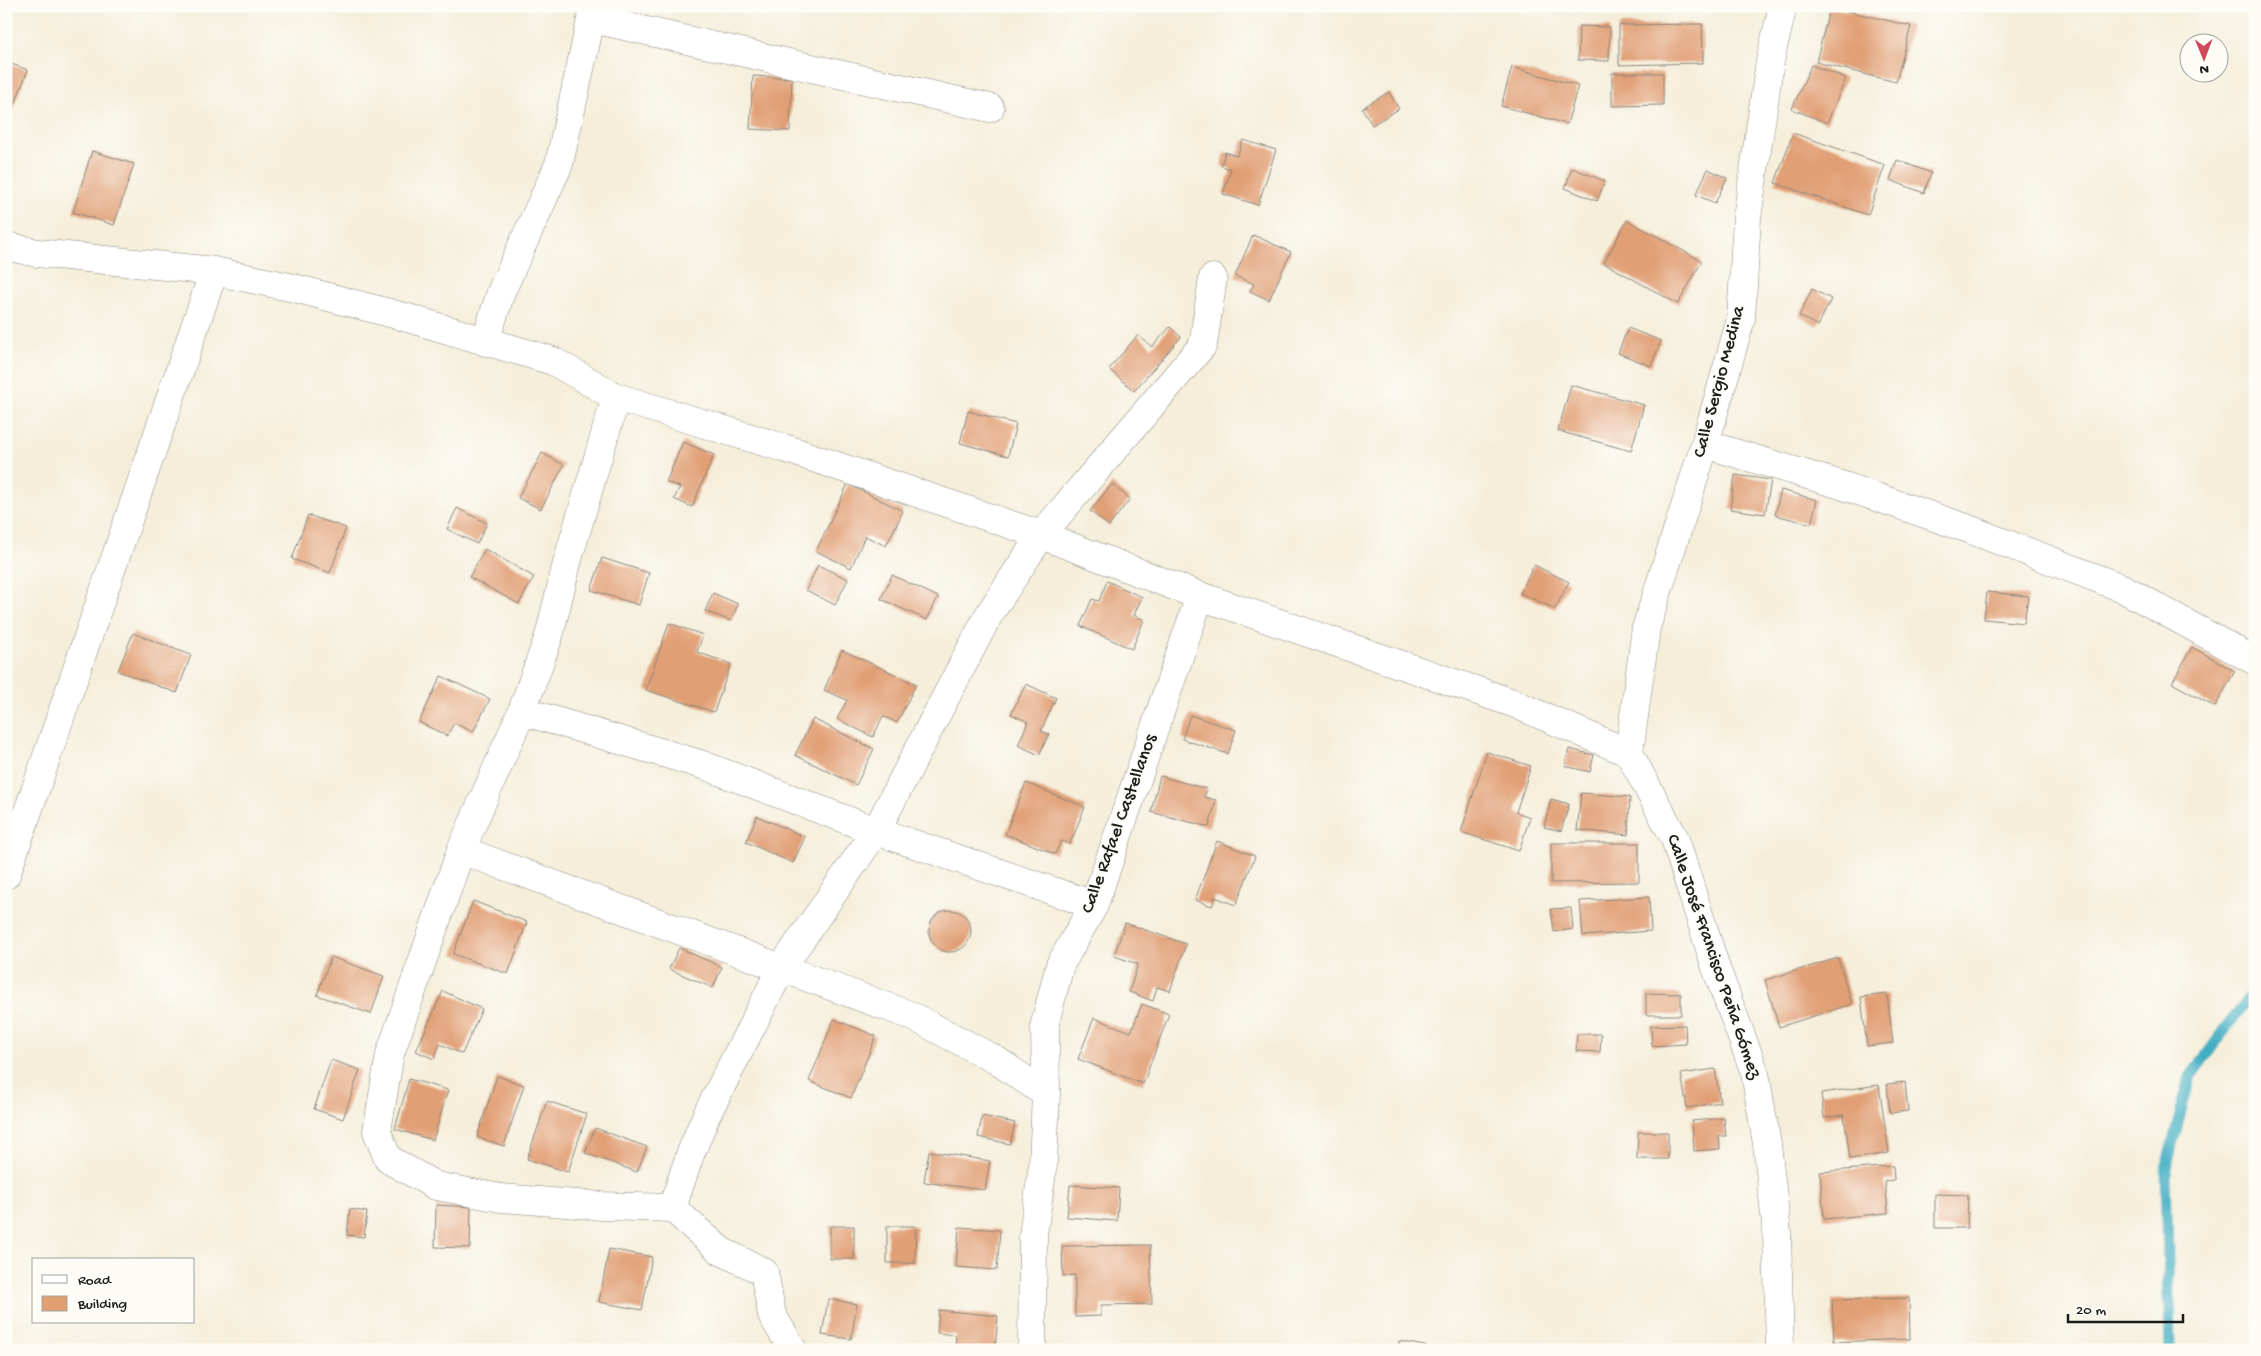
<svg xmlns="http://www.w3.org/2000/svg" width="2261" height="1356" viewBox="0 0 2261 1356" font-family="'Gochi Hand',sans-serif">
<style>
.lines{fill:none;stroke-linecap:round;stroke-linejoin:round}
.stream{stroke:#43aec2;stroke-width:11}
.building{fill:#e19f74}
.street-casing{stroke:#88857b;stroke-width:29}
.street{stroke:#fff;stroke-width:28}
.labels{text-anchor:middle;dominant-baseline:central;stroke-width:4;stroke-linejoin:round;paint-order:stroke}
.street-label{font-size:19px;fill:#1c1c1c;stroke:#fdfcf7}
</style>
<rect width="100%" height="100%" fill="#fdfcf7"/>
<filter id="ink" filterUnits="userSpaceOnUse"><feTurbulence type="fractalNoise" baseFrequency=".02" numOctaves="2"/><feDisplacementMap in="SourceGraphic" scale="10" xChannelSelector="R" yChannelSelector="G"/><feConvolveMatrix kernelMatrix="1 2 1 2 8 2 1 2 1" color-interpolation-filters="sRGB"/></filter>
<filter id="wash" filterUnits="userSpaceOnUse"><feTurbulence type="fractalNoise" baseFrequency=".0096" numOctaves="4" result="noise"/><feDisplacementMap in="SourceGraphic" scale="20" xChannelSelector="R" yChannelSelector="G"/><feGaussianBlur stdDeviation="1.12" result="paint"/><feColorMatrix in="noise" values="0 0 0 0 0 0 0 0 0 0 0 0 0 0 0 0 0 1.4 0 .05"/><feComposite in="paint" operator="in"/></filter>
<g filter="url(#wash)">
<rect width="100%" height="100%" fill="#f5eeda"/>
<g class="lines">
<path class="stream" d="M2170,1350L2166,1168L2190,1077L2255,989"/>
</g>
<g id="blocks">
<path class="building" d="M1830,7L1911,26L1896,82L1816,62Z
M1702,24L1703,63L1619,65V25Z
M1579,26L1610,27L1609,61L1578,60Z
M6,62L28,70L6,127Z
M1811,65L1846,78L1827,123L1792,109Z
M1512,67L1578,86L1567,124L1501,106Z
M1612,73H1663V105L1612,106Z
M753,76L792,78L790,131L750,129Z
M1389,92L1399,109L1372,125L1362,108Z
M1793,133L1885,165L1868,215L1775,183Z
M1243,140L1276,150L1258,205L1223,194L1231,169L1221,166L1225,152L1237,156Z
M92,151L134,164L114,225L73,212Z
M1897,160L1931,173L1924,193L1890,180Z
M1572,168L1605,181L1597,201L1565,188Z
M1708,169L1727,178L1715,203L1696,195Z
M1627,220L1702,261L1678,304L1604,263Z
M1253,235L1291,252L1269,300L1250,291L1254,284L1235,276Z
M1812,289L1831,299L1818,326L1799,316Z
M1170,327L1181,337L1134,391L1109,369L1138,335L1152,347Z
M1628,328L1661,341L1651,366L1618,353Z
M1571,385L1644,405L1631,451L1558,431Z
M968,411L1016,424L1008,456L960,443Z
M683,442L714,455L692,507L674,499L680,487L666,482Z
M542,453L564,465L541,509L518,498Z
M1735,475L1771,480L1765,514L1730,509Z
M848,484L903,511L886,546L865,536L851,568L816,551Z
M1112,484L1130,499L1109,526L1090,511Z
M1781,490L1817,500L1811,524L1775,515Z
M457,508L487,523L477,544L447,529Z
M308,515L346,528L330,573L292,559Z
M485,549L534,577L519,604L469,577Z
M602,558L649,573L639,605L591,590Z
M818,565L848,579L835,605L806,590Z
M1534,565L1569,582L1555,609L1520,593Z
M892,575L938,597L927,620L881,599Z
M1107,581L1142,597L1134,615L1144,620L1132,649L1080,626L1092,599L1099,601Z
M1987,592L2028,596L2024,623L1984,619Z
M713,593L738,604L731,621L705,611Z
M669,623L703,635L697,652L731,664L714,712L646,690Z
M133,633L191,655L177,693L118,671Z
M2192,647L2235,671L2215,707L2172,683Z
M842,650L916,684L897,723L883,716L873,737L837,719L847,700L824,690Z
M441,676L490,699L473,732L454,723L447,736L419,722Z
M1026,684L1056,698L1041,731L1049,734L1039,755L1018,745L1028,722L1011,714Z
M1190,715L1236,730L1228,754L1182,739Z
M813,719L874,749L856,785L795,755Z
M1569,749L1594,755L1590,772L1565,766Z
M1487,752L1531,766L1516,812L1530,817L1519,851L1461,832Z
M1160,776L1207,789L1204,797L1216,800L1209,827L1151,812Z
M1026,783L1085,807L1070,844L1061,841L1055,854L1005,834Z
M1581,793L1630,797L1628,835L1577,830Z
M1551,799L1569,804L1561,831L1544,827Z
M757,816L805,837L793,863L746,842Z
M1217,841L1255,856L1236,905L1215,897L1212,906L1195,900Z
M1551,843H1639V882L1551,883Z
M1649,897L1651,931L1583,936L1580,901Z
M473,901L527,922L508,974L453,954Z
M1571,908L1573,929L1554,932L1551,909Z
M929 931a21 21 0 1 1 42 0a21 21 0 1 1-42 0Z
M1125,923L1186,944L1170,991L1157,987L1153,1001L1129,992L1138,964L1114,956Z
M679,948L722,967L713,988L669,969Z
M331,957L384,976L371,1014L317,995Z
M1838,958L1852,1004L1779,1027L1765,980Z
M443,991L482,1009L462,1054L440,1044L434,1059L416,1051Z
M1646,993L1681,994V1015H1646Z
M1887,994L1893,1043L1867,1046L1861,997Z
M1142,1004L1169,1014L1143,1084L1078,1059L1094,1018L1131,1032Z
M834,1019L876,1036L851,1098L809,1081Z
M1685,1025L1686,1044L1652,1046L1651,1026Z
M1577,1034H1601L1600,1052L1576,1051Z
M331,1060L360,1070L343,1119L314,1109Z
M1715,1069L1720,1102L1687,1108L1681,1074Z
M497,1076L524,1085L504,1146L477,1137Z
M409,1079L448,1090L433,1140L395,1129Z
M1905,1082L1908,1111L1890,1113L1887,1084Z
M1879,1085L1889,1153L1850,1159L1844,1115L1824,1118L1821,1093Z
M547,1101L587,1114L568,1172L527,1159Z
M982,1116L1015,1123L1010,1144L978,1137Z
M1724,1118L1726,1136H1719L1720,1149L1694,1151L1692,1121Z
M595,1128L647,1147L637,1172L585,1153Z
M1638,1132H1668V1159H1637Z
M929,1151L990,1161L985,1190L924,1182Z
M1893,1166L1894,1180L1885,1181L1888,1213L1824,1219L1820,1172Z
M1070,1185L1119,1188L1117,1221L1067,1217Z
M1935,1194L1968,1195L1967,1228H1935Z
M436,1205L471,1207L470,1248L435,1247Z
M350,1209L367,1212L364,1237L347,1235Z
M830,1226H854V1259H830Z
M887,1226H916L915,1263H887Z
M959,1227L1000,1230L997,1270L956,1267Z
M1150,1245L1152,1304L1101,1305V1316L1075,1317V1275L1063,1276L1062,1246Z
M609,1249L652,1257L642,1310L599,1302Z
M1909,1298L1910,1339L1834,1342L1832,1300Z
M828,1299L857,1304L851,1339L822,1335Z
M939,1310L998,1316L995,1350H955L956,1335L937,1333Z
M1399,1341L1434,1348L1433,1350H1398Z"/>
</g>
</g>
<g filter="url(#ink)">
<use href="#blocks" fill-opacity="0" stroke="#88857b" stroke-width="1"/>
<g class="lines">
<g class="street-casing">
<path id="street" d="M593,19L990,108
M6,246L37,253L214,271L294,288L401,316L553,361L616,397L784,448L1041,535L1200,596L1513,703L1629,753
M485,342L501,292L559,164L594,6
M616,397L568,559L549,636L522,711L461,850L390,1054L377,1131L388,1159L436,1186L501,1198L602,1206L672,1208
M1705,444L1841,485L1966,528L2122,588L2255,661
M522,711L703,765L876,831L1094,905
M1629,753L1646,628L1705,444L1741,319L1747,218L1770,61L1783,6
M1629,753L1675,839L1716,968L1755,1073L1767,1144L1777,1233L1780,1350
M461,850L912,1016L996,1060L1046,1094
M6,875L214,271
M793,1350L772,1315L764,1272L721,1251L672,1208L690,1155L706,1116L782,967L876,831L988,616L1041,535L1203,345L1213,278
M1032,1350L1033,1235L1043,1165L1046,1094L1045,1023L1060,965L1094,905L1200,596"/>
</g>
<use href="#street" class="street"/>
</g>
</g>
<g class="labels">
<g class="street-label">
<text transform="translate(1720 382) rotate(-75)">Calle Sergio Medina</text>
<text transform="translate(1120 824) rotate(-70)">Calle Rafael Castellanos</text>
<text transform="translate(1713 957) rotate(71)">Calle José Francisco Peña Gómez</text>
</g>
</g>
<rect width="2261" height="1356" fill="none" stroke="#fdfcf7" stroke-width="25"/>
<rect x="32" y="1258" width="162" height="65" fill="#fdfcf7" stroke="#a3a29f"/>
<rect x="42" y="1275" width="25" height="8" fill="#ffffff" stroke="#a3a29f"/>
<text x="78" y="1284" font-size="15" fill="#1c1c1c">Road</text>
<rect x="42" y="1296" width="25" height="15" fill="#e19f74" stroke="#a3a29f"/>
<text x="78" y="1308" font-size="15" fill="#1c1c1c">Building</text>
<g transform="translate(2204 58) rotate(179)"><circle r="24" fill="#fdfcf7" stroke="#a3a29f"/>
<path d="M0-4L9 19L0 12L-9 19Z" fill="#d1495b"/>
<text y="-8" font-size="14" font-weight="bold" text-anchor="middle" fill="#1c1c1c">N</text>
</g>
<path d="M2068 1314v8h115v-8" fill="none" stroke="#1c1c1c" stroke-width="2.5"/>
<text x="2076" y="1314" font-size="15" fill="#1c1c1c" stroke="#fdfcf7" stroke-width="4" paint-order="stroke">20 m</text>
</svg>
